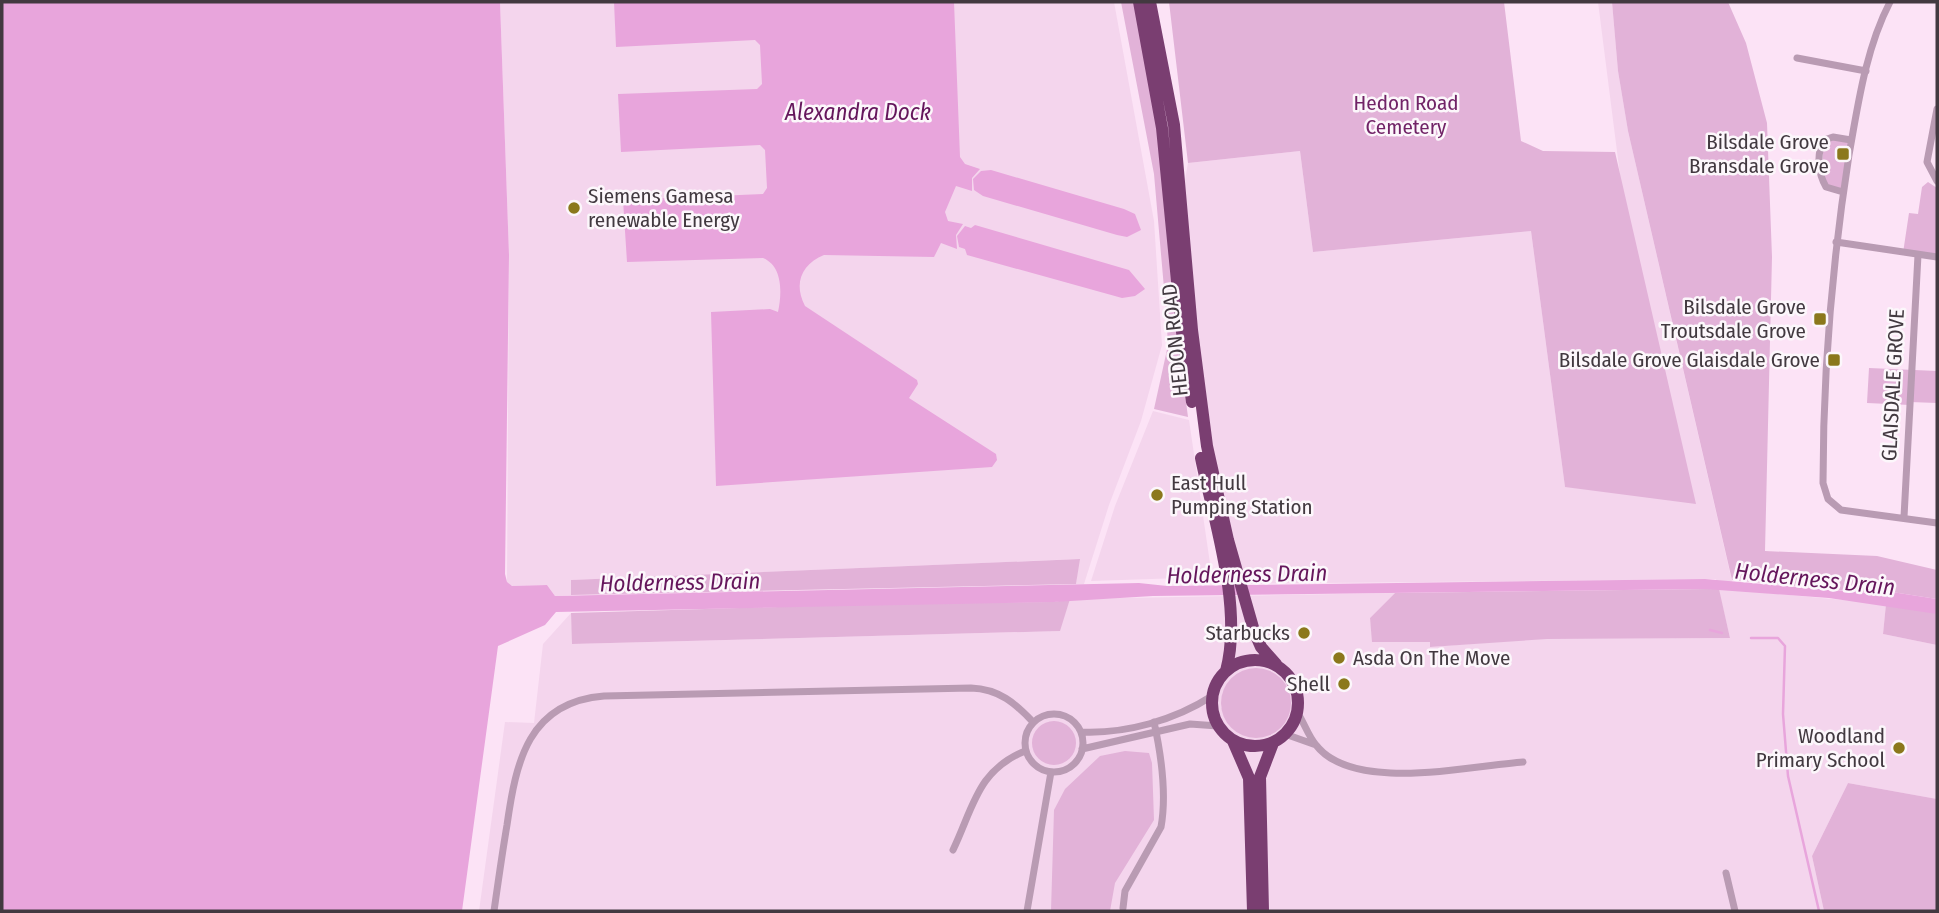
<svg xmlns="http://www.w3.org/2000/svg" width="1939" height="913" viewBox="0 0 1939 913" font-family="'Fira Sans Condensed',sans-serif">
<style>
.built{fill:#f4d5ed;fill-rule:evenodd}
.green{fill:#e2b2d8}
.water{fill:#e8a5dc}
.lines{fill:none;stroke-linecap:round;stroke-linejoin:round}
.stream{stroke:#e8a5dc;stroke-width:2.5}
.street{stroke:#b99bb3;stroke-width:7}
.highway{stroke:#7a3e71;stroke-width:12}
.poi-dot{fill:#8b781c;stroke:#fcf7fb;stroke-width:2.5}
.labels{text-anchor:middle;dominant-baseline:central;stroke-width:5;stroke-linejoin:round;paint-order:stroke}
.park-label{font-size:21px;fill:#712367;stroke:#fcf7fb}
.poi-label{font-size:21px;fill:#423940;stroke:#fcf7fb;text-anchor:end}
.street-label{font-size:21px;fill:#423940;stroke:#fcf7fb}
.water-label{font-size:23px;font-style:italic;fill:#65165c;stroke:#fcf7fb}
</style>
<rect width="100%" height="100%" fill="#fce3f6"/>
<path class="built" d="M500,2H1114L1154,221L1162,345L1141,421L1109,505L1084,584H1076L1079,559L571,580V595L555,596L547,585L512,586L507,583L509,255Z
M1598,2H1612L1618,71L1628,131L1734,590L1886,604L1883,634L1937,645V799L1848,783L1812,856L1824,911H479L505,722L534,723L543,644L571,613L573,644L1059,631L1070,599L1395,593L1370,618L1373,642H1430V647L1536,639L1730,638L1716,579L1233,584L1178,220L1188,163L1300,151L1313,252L1531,231L1565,487L1620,175ZM1283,681L1289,691L1221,708L1223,691Z
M1153,411L1189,420L1212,577L1091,581L1115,506Z"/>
<path class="green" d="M1121,2H1136L1160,127L1177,334L1188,417L1154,409L1168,345L1166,311L1154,174Z
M1169,2H1504L1521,141L1543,151L1615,152L1696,504L1565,487L1531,231L1313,252L1300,151L1188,163Z
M1612,2H1728L1746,43L1767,123L1772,257L1765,551L1877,556L1937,570V599L1892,592L1881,594L1732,580L1628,131L1618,71Z
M1824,140H1851L1843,192L1826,187L1821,178Z
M1928,182L1937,188L1936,257L1903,253L1909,213L1918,214L1922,187Z
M1869,368L1937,371V403L1910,402V405L1867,403Z
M1080,559L1076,584L571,595V580Z
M1705,589H1719L1730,638L1547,639L1430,647V642H1372L1370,618L1395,593Z
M1070,599L1060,631L572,644L571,613L911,603L1054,602Z
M1886,604L1937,613V645L1883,634Z
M1221 703a35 35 0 1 1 70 0a35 35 0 1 1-70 0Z
M1032 743a22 22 0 1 1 44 0a22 22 0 1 1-44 0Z
M1125,751L1149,753L1152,763L1154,820L1115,883L1110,911H1051L1054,810L1065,789L1100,756Z
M1848,783L1937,799V911H1824L1812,856Z"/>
<path class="water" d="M2,2H500L509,255L505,574L507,582L512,586L547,585L555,596L1139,583L1167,586L1705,579L1881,594L1892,592L1937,599V614L1829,598L1705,589L1153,596L1054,602L556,612L545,625L498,646L462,911H2Z
M614,2H954L960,157L965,164L980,169L972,178V191L956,186L945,212L948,221L963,224L956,235L957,249L941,243L934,257L824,255C802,264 793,283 805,306L917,380L918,384L909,398L996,454L997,460L992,467L716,486L711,312L770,309L778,312C782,294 783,266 763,258L627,262L623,200L763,194L767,188L765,150L760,145L621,152L618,94L757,89L762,84L760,45L755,40L616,47Z
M991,170L1124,209L1135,214L1141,230L1127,237L1117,235L983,196L974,190L973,179L981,171Z
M975,225L1129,270L1145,289L1135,296L1122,298L967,255L965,249L959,247L957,236L965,226L971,228Z"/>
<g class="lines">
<path class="stream" d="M1710,630L1722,633
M1751,638H1778L1785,646L1783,714L1788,776L1819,911"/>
<path class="street" d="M1890,2C1866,48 1858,104 1849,155C1832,264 1823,372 1823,483L1828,499L1841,510L1937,523
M1797,58L1866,71
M1937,109L1927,162L1937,181
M1843,192L1826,187C1818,173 1816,154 1824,140L1833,137L1851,140
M1836,242L1937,257
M1904,517L1918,255
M1297,712C1304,722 1308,736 1316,745C1353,793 1469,766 1523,762
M1025 743a29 29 0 1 1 58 0a29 29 0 1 1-58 0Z
M1081,732C1126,734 1175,720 1212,696
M1285,734L1316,745
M1082,749L1190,724L1218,726
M953,850C974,806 977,771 1025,751
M1726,873L1735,911
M1123,908L1125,891L1161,827C1167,794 1161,754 1154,722
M494,911C498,883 502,854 507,825C516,762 528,702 604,696L971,688C999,689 1015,703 1033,722
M1027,911L1051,772"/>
<path class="highway" d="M1139,2L1162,128L1182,332L1192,402
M1150,2L1174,125L1192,330L1207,446L1228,540L1254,631L1261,647L1276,664
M1201,458C1214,521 1243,608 1226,671
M1212 703a43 43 0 1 1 86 0a43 43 0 1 1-86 0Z
M1233,741L1249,778L1253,911
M1263,911L1260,777L1273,743"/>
</g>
<g class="poi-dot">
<rect x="1836" y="147" width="14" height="14" rx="3.5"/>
<circle cx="574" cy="208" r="7"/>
<rect x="1813" y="312" width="14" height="14" rx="3.5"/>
<rect x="1827" y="353" width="14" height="14" rx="3.5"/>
<circle cx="1157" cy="495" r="7"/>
<circle cx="1304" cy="633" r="7"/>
<circle cx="1339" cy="658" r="7"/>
<circle cx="1344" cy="684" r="7"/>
<circle cx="1899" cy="748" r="7"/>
</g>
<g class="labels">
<g class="park-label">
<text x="1406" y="103">Hedon Road<tspan x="1406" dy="24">Cemetery</tspan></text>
</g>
<g class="poi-label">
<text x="1829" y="142">Bilsdale Grove<tspan x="1829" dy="24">Bransdale Grove</tspan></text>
<text x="588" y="196" text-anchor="start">Siemens Gamesa<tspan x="588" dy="24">renewable Energy</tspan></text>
<text x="1806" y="307">Bilsdale Grove<tspan x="1806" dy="24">Troutsdale Grove</tspan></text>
<text x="1820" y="360">Bilsdale Grove Glaisdale Grove</text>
<text x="1171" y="483" text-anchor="start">East Hull<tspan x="1171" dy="24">Pumping Station</tspan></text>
<text x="1290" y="633">Starbucks</text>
<text x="1353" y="658" text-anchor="start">Asda On The Move</text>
<text x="1330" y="684">Shell</text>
<text x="1885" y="736">Woodland<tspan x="1885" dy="24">Primary School</tspan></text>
</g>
<g class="street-label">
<text transform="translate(1175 340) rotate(-96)">HEDON ROAD</text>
<text transform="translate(1893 385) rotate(-87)">GLAISDALE GROVE</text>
</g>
<g class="water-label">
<text x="858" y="112">Alexandra Dock</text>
<text transform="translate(1247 574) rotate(-1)">Holderness Drain</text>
<text transform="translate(1815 579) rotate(6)">Holderness Drain</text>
<text transform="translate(680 582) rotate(-1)">Holderness Drain</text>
</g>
</g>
<rect width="1939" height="913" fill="none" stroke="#423940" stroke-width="7"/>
</svg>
